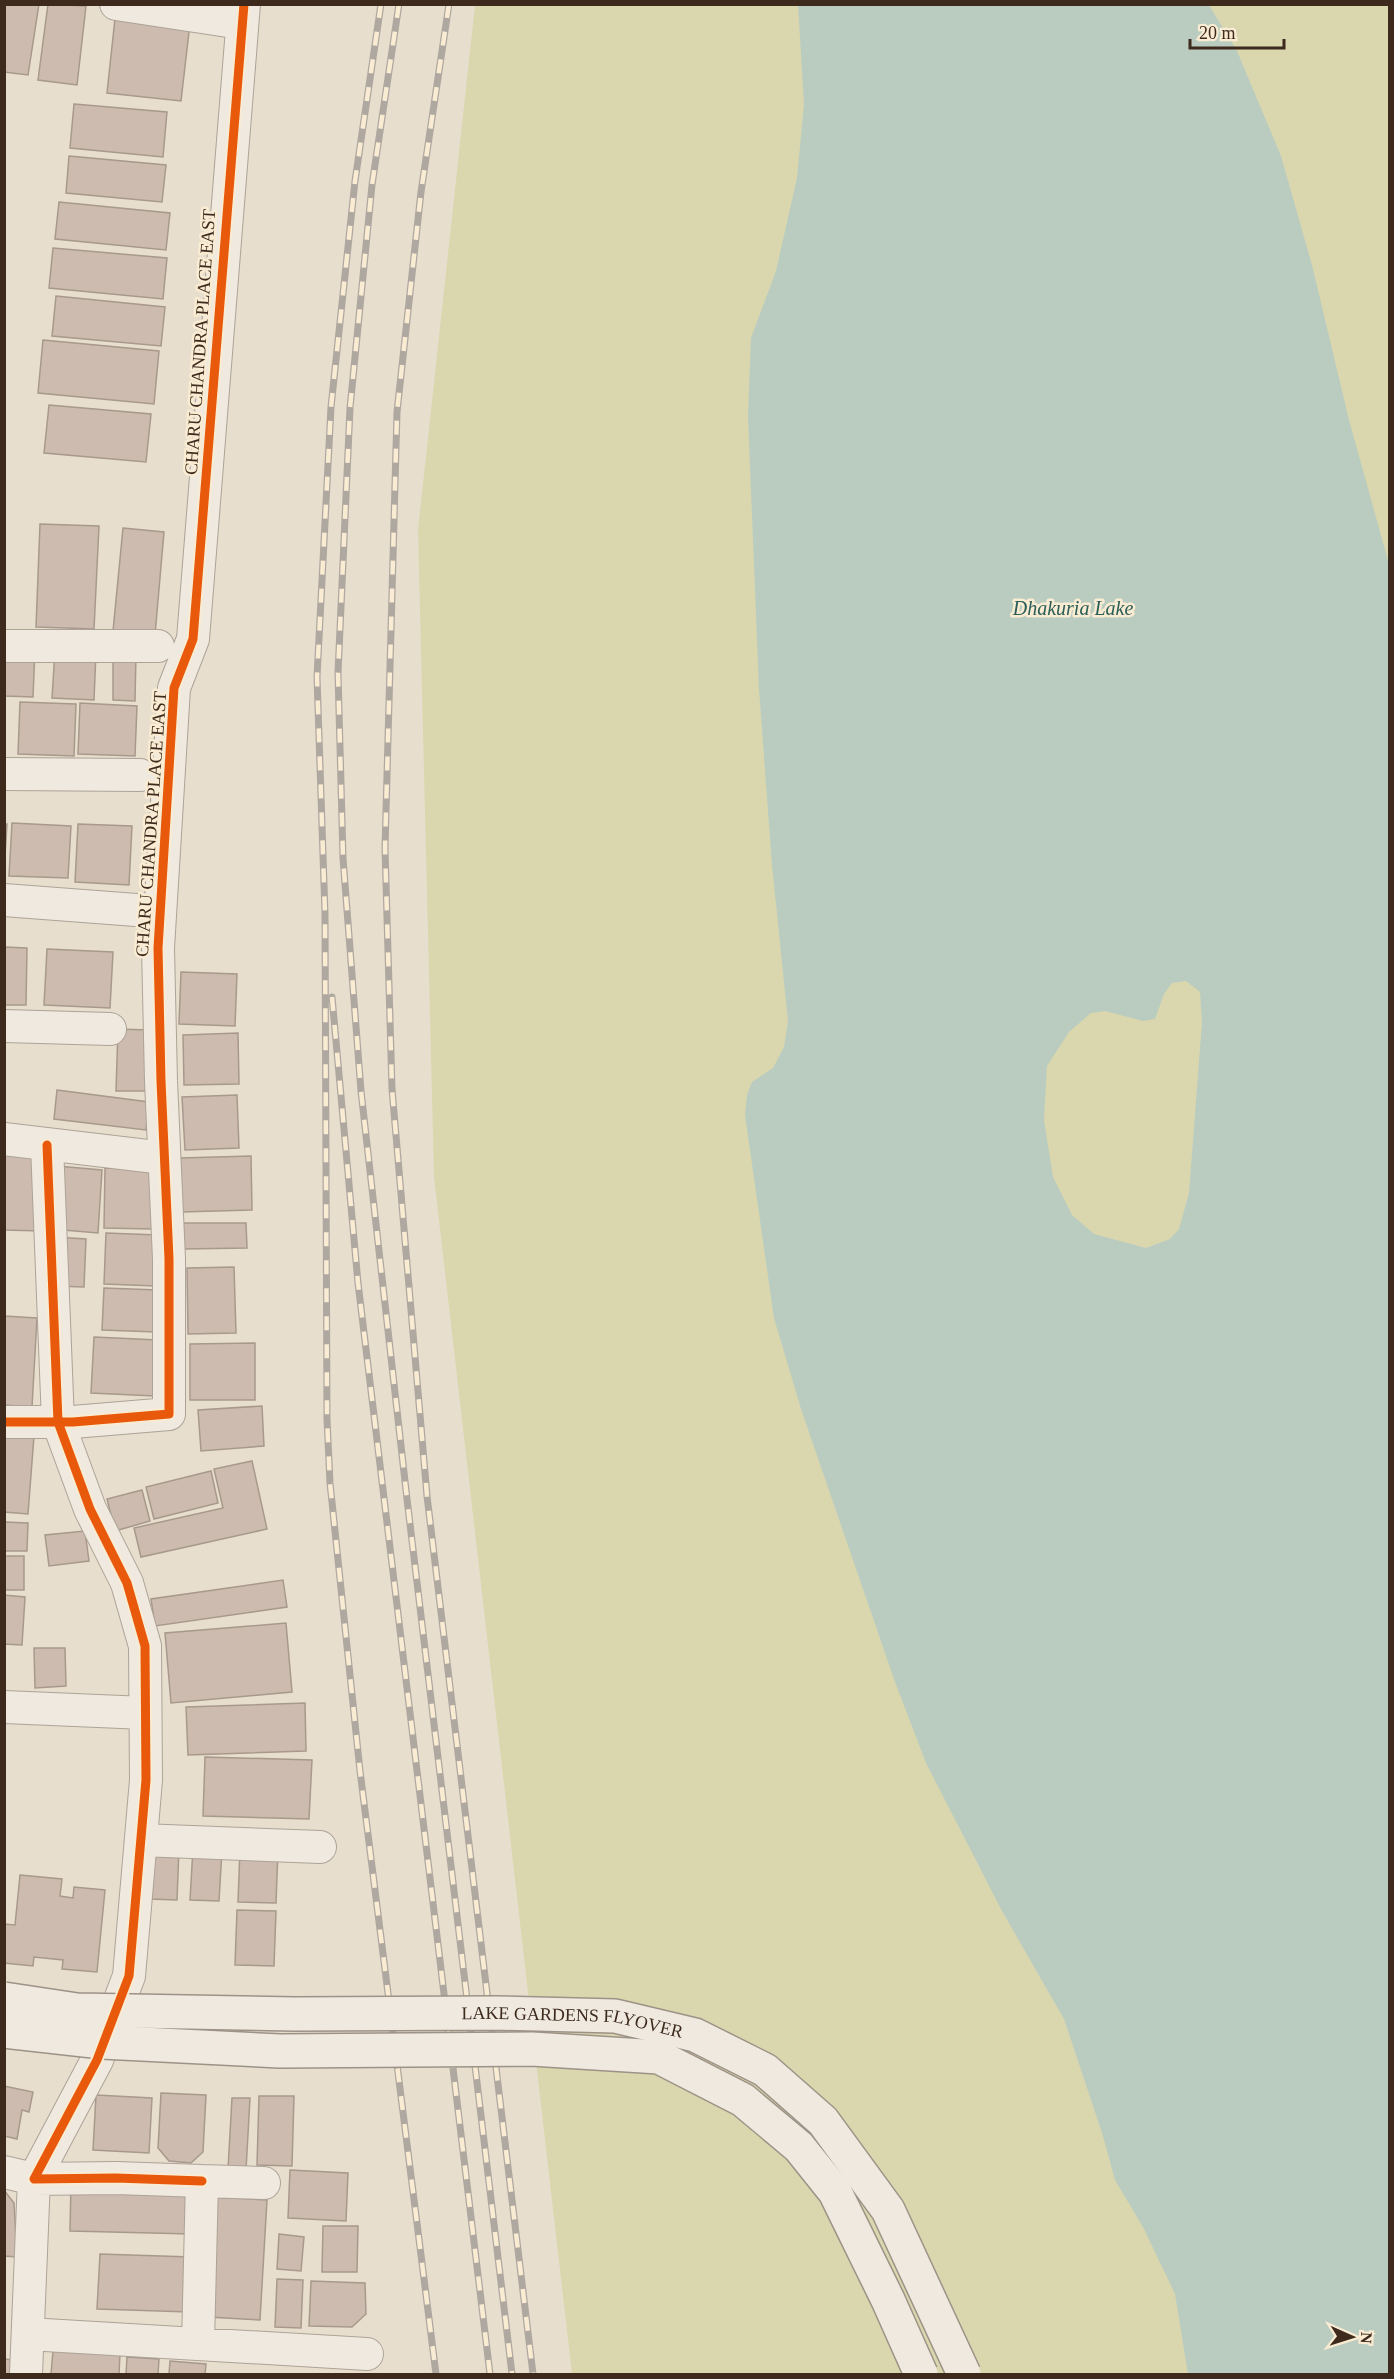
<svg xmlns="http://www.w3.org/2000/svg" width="1394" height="2379" viewBox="0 0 1394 2379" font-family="Georgia,serif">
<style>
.green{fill:#dad7af}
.water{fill:#b9ccbf;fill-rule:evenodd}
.building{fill:#ccbbae;stroke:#a8998d;stroke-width:1.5}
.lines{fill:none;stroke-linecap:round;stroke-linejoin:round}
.minor-casing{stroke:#ada396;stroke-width:34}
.minor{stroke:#efe9e0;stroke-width:32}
.rail-casing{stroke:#afa8a0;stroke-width:7}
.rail{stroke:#f9ecd3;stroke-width:4.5;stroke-dasharray:14;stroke-linecap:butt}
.secondary-bridge-casing{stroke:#9d9286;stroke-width:36;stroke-linecap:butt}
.secondary-bridge{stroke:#efe9e0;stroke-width:33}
.cycleway-casing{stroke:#f9ecd3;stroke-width:13}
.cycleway{stroke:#e8590c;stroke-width:9}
.labels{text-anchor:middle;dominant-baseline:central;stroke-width:5;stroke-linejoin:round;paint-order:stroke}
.street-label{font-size:18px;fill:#3d2a1d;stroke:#f9ecd3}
.water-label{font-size:20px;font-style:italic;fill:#2b5e58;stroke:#f9ecd3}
</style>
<rect width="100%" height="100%" fill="#e8dece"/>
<path class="green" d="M475,5H1389V2374H572L434,1177L418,530Z"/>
<path class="water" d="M798,5H1209L1237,51L1281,156L1312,265L1349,420L1389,564V2374H1188L1175,2294L1144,2229L1115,2180L1103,2136L1064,2019L1002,1911L926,1763L895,1682L801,1409L774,1318L745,1115L747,1095L752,1082L773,1068L784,1047L788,1021L772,865L759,689L748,416L751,338L776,271L797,178L804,104ZM1186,981L1200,992L1202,1022L1189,1193L1179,1229L1170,1239L1146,1248L1094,1234L1072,1215L1053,1177L1044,1120L1047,1066L1069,1032L1091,1013L1105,1011L1143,1021L1155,1019L1164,994L1172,983Z"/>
<path class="building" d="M4,4H39L28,75L4,72Z
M48,4L86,6L77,85L38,80Z
M116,9L176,15L189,32L181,101L107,93Z
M74,104L167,112L163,157L70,148Z
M69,156L166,165L162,202L66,193Z
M59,202L170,213L166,250L55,239Z
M53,248L167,258L163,299L49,288Z
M56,296L165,307L161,346L52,336Z
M43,340L159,351L154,404L38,393Z
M49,405L151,414L146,462L44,453Z
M40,524L99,526L94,629L36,627Z
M123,528L164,532L155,635L113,631Z
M4,647L35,649L33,697L4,696Z
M55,650L96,652L94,700L52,698Z
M113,652L136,653L135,701L113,700Z
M20,702L76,704L74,756L18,754Z
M80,703L137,706L135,756L78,754Z
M12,823L71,826L68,878L9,876Z
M4,824H7L4,873Z
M78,824L132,826L129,885L75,882Z
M4,947L27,948L26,1005H4Z
M47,949L113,952L110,1008L44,1005Z
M181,972L237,974L235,1026L179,1024Z
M118,1029L149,1030L148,1091H116Z
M238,1033L239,1084L184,1085L183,1035Z
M57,1090L149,1102L146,1130L54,1119Z
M237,1095L239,1148L185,1150L182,1097Z
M4,1149L45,1150L42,1231L4,1230Z
M251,1156L252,1210L181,1212L180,1158Z
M57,1166L102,1170L98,1233L52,1229Z
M105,1168L154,1169L152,1229L104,1228Z
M183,1223H246L247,1248L183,1249Z
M106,1233L158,1235L156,1286L104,1284Z
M55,1237L86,1239L84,1287L53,1286Z
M234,1267L236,1333L188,1334L187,1268Z
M104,1288L158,1290L156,1332L102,1330Z
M4,1316L37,1318L32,1407L4,1405Z
M94,1337L158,1340L154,1396L91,1393Z
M255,1343V1400H190V1344Z
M262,1406L264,1446L201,1451L198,1410Z
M4,1434L34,1436L28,1514L4,1512Z
M252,1461L267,1529L141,1557L134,1528L223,1508L214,1469Z
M211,1471L218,1503L154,1519L146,1487Z
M142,1490L150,1521L115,1531L107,1499Z
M4,1522L28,1523L27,1551H4Z
M85,1531L89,1561L49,1566L45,1535Z
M4,1556H24V1590H4Z
M283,1580L287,1607L155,1626L151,1599Z
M4,1595L25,1597L22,1645L4,1644Z
M286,1623L292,1692L171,1703L165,1633Z
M34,1648H65L66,1686L35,1688Z
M305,1703L306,1751L188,1755L186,1707Z
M205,1757L312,1760L309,1819L203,1816Z
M152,1847L179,1849L177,1900L150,1899Z
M193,1848L222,1850L219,1901L190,1900Z
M240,1849L278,1850L276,1903L238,1902Z
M20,1875L62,1879L60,1896L73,1898L74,1887L105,1890L97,1972L62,1969L63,1960L34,1957L33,1966L4,1963V1924L15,1925Z
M237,1910L276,1911L274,1966L235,1965Z
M4,2086L33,2092L29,2112L22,2110L17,2139L4,2136Z
M161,2093L206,2095L203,2152L191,2163L169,2161L158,2148Z
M96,2095L152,2098L149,2153L93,2150Z
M259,2096H294L292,2166L257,2165Z
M232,2098H250L246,2170L228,2169Z
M290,2170L348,2173L346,2221L288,2218Z
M71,2182L193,2185L191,2234L70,2231Z
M4,2190L14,2203L17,2257L4,2256Z
M215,2197L267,2200L260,2320L208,2317Z
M323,2226H358L357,2272H322Z
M279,2234L304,2237L301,2271L277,2269Z
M100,2254L191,2257L189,2312L97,2309Z
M277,2279L303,2280L301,2328L275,2327Z
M311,2281L365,2283L366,2314L352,2327L309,2326Z
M53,2351L120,2354L119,2374H51Z
M127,2357L159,2359L158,2374H126Z
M4,2359L14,2360L12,2374H4Z
M170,2361L206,2364L205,2374H169Z"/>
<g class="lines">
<g class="minor-casing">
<path id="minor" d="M116,4L241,23
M4,646H158
M4,774L140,775
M4,900L136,910
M4,1026L110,1029
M4,1139L164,1158
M47,1145L58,1422L90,1509L127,1583L145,1646L146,1780L129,1976L97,2060L34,2179L116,2178L202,2181
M4,1422H73L169,1414V1259L161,1081L158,948L174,688L193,639L244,4
M4,1707L145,1713
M141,1840L320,1847
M4,2172L34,2179L26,2374
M28,2334L367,2354
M198,2344L202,2181L264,2183"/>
</g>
<use href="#minor" class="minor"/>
<g class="rail-casing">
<path id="rail" d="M381,4L355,181L331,407L317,677L325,914L327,1419L330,1483L360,1771L436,2374
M399,4L372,185L350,408L338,673L343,858L361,1091L407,1499L512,2374
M449,4L421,192L397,412L385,848L392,1089L427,1496L533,2374
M332,997L358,1283L490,2374"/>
</g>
<use href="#rail" class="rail"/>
<g class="secondary-bridge-casing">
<g id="secondary-bridge">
<path id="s1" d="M4,1999L77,2010L295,2014L495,2013L615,2016L695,2035L765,2070L823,2121L888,2210L964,2374"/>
<path d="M4,2031L102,2042L280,2051L532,2049L659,2057L743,2100L799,2147L835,2192L888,2300L921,2374"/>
</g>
</g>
<use href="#secondary-bridge" class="secondary-bridge"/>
<g class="cycleway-casing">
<path id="cycleway" d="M47,1145L58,1422L90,1509L127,1583L145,1646L146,1780L129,1976L97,2060L34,2179L116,2178L202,2181
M4,1422H73L169,1414V1259L161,1081L158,948L174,688L193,639L244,4"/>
</g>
<use href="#cycleway" class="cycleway"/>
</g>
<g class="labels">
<g class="street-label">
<text transform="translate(200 342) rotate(-86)">CHARU CHANDRA PLACE EAST</text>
<text transform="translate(151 824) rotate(-86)">CHARU CHANDRA PLACE EAST</text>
<text stroke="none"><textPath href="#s1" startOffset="570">LAKE GARDENS FLYOVER</textPath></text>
</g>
<g class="water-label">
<text x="1073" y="608">Dhakuria Lake</text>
</g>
</g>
<rect width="1394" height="2379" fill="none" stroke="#3d2a1d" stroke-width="12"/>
<g transform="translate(1352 2337) rotate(93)" stroke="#f9ecd3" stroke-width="4.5" paint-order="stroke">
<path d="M0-4.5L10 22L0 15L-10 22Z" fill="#3d2a1d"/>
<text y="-9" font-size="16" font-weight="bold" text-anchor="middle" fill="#3d2a1d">N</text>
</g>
<path d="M1190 39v9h94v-9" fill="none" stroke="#3d2a1d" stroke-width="3"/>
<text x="1199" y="39" font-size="18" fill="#3d2a1d" stroke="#f9ecd3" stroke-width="4.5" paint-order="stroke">20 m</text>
</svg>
